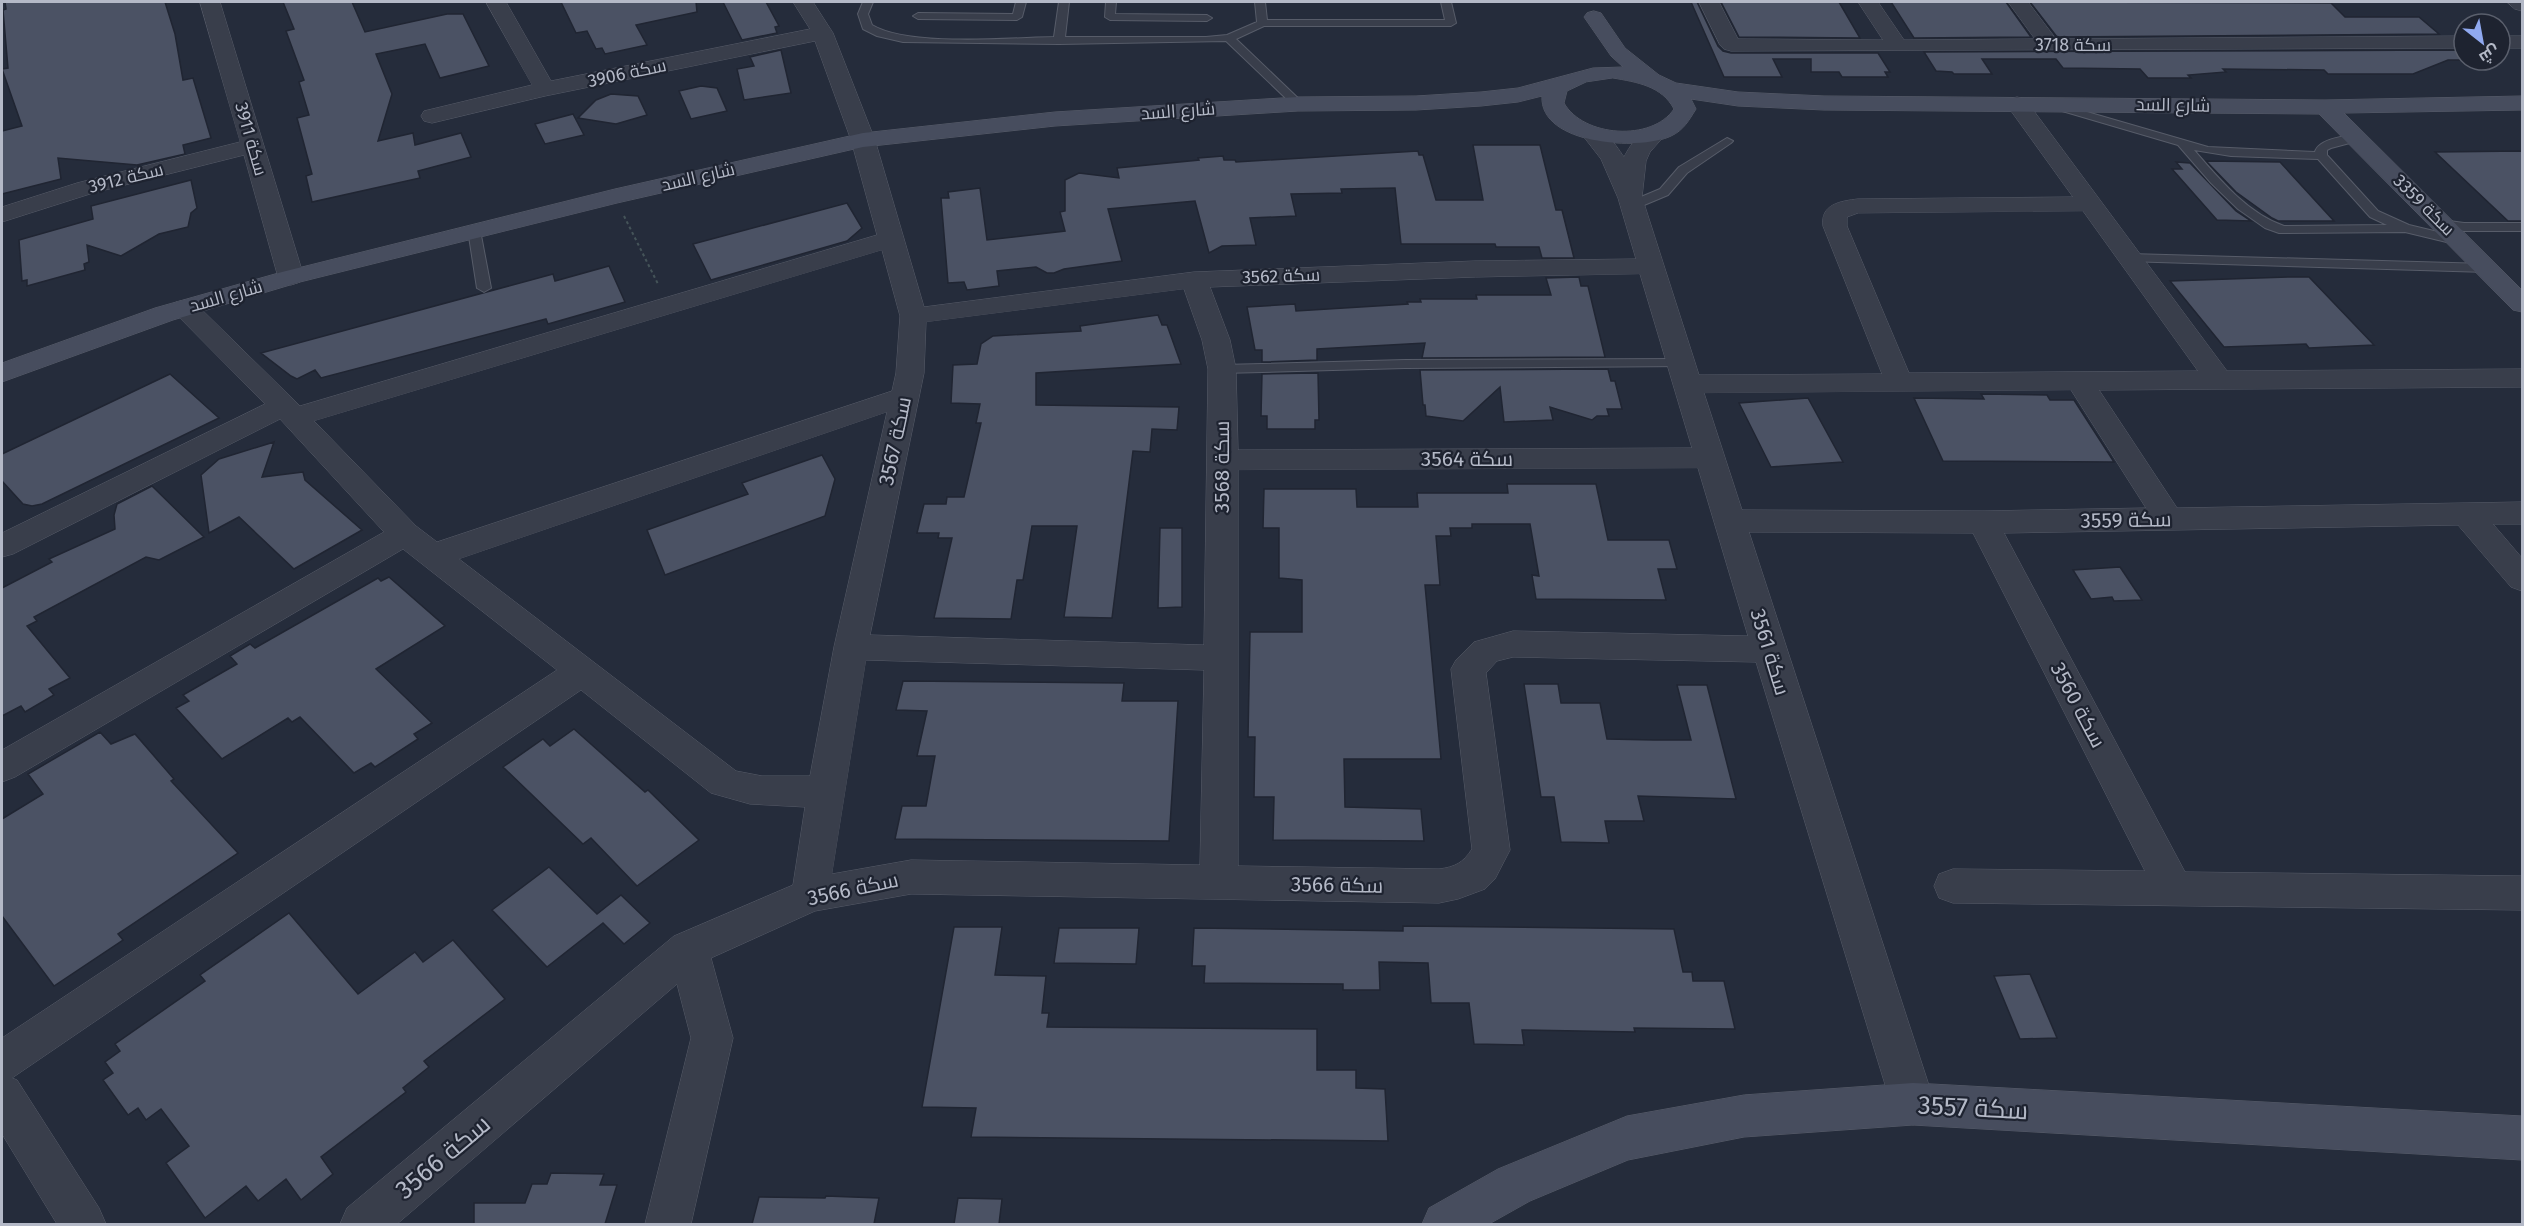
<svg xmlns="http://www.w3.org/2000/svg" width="2524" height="1226" viewBox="0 0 2524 1226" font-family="'Fira Sans',Cairo,sans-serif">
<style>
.building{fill:#4b5264;stroke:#202532;stroke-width:1.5}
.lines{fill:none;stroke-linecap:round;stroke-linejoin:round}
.lane-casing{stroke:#575c69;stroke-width:2}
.street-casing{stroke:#575c69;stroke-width:1}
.secondary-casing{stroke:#575c69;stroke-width:1}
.path{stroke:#455459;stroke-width:2;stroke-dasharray:3 3;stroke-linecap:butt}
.lane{fill:#393e4b;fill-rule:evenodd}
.street{fill:#393e4b;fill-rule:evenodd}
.secondary{fill:#474d5e;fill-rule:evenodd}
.labels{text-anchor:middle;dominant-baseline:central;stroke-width:4.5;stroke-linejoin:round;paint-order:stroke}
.far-street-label{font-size:18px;fill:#b4b9c7;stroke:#1e2330}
.street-label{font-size:21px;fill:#b4b9c7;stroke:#1e2330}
.near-street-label{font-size:26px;fill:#b4b9c7;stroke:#1e2330}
</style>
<rect width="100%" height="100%" fill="#252c3b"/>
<path class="building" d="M5,2H165L175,34L183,80L193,78L211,138L183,145L185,154L137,165L58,158L61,179L2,194V131L22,126L2,69L8,68L3,10L6,9Z
M283,2H352L365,32L447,14H463L489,66L440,78L425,44L376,54L392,94L378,141L413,133L415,145L461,133L471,157L418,171L420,178L312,202L306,176L312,174L297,118L309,115L299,82L304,80L286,31L294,29Z
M561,2H696L697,12L636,25L647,45L605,54L602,48L596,49L587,31L576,33Z
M723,2H766L779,26L775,27L777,33L742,40Z
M1691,2H1697L1718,46L1723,51L1731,53H1878L1890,72H1885L1888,77H1842L1839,72H1811V59H1773L1782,77H1724Z
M1721,2H1839L1860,38L1739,37Z
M1891,2H2006L2031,37L1914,38Z
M2030,2L2331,3L2345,17H2419L2439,34L2057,37Z
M781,50L791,93L744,100L737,69L754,66L750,57Z
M2459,50L2464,55V60H2470H2448L2413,74H2328L2324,70L2223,69L2226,72L2188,75L2191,78H2148L2140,69L2063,68L2056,59H1982L1992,74H1954L1952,72L1936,71L1924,52Z
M701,86L717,88L727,111L691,119L679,91Z
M611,94L638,96L647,115L616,124L578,118L596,100Z
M573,114L584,135L545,144L535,124Z
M1473,145H1540L1556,210H1562L1574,258H1542L1539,247H1496L1495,244H1401L1395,188L1341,189L1342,193L1291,194L1296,216L1250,218L1256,245L1222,246L1209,253L1195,201L1108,209L1122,261L1064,269L1054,273H1047L1036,267L997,271L999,286L967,290L964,282L948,283L941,198H949L948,192L980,188L987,240L1065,231L1060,212L1065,211V180L1079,173L1119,178L1117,168L1199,160L1198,158L1223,156L1224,160H1235L1236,162L1418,151L1419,155H1423L1436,200H1483Z
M2523,151V221H2508L2435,152Z
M2206,161L2280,162L2334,221H2278L2272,218L2236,192Z
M2176,162L2190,163L2236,211L2251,221L2217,220L2172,169H2182Z
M191,180L197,208L191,213L188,227L159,234L121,256L87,245L89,262L84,264L85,270L27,286V280L22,281L19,240L93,219L91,206Z
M847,203L862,228L847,241L711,280L693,244Z
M609,266L625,302L548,324L546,319L321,378L315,370L297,379L291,376L261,353L553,274L555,281Z
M1579,277L1581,286H1588L1605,357L1422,358L1425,343L1317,349V360L1262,362V350H1255L1247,307L1295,304L1296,311L1408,304L1407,302H1421L1420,299H1477L1476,295H1551L1546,278Z
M2289,277H2309L2374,345L2309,348L2306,344L2224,347L2170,281Z
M1158,315L1162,325H1167L1181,364L1036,373V405L1179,407L1177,430L1152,429L1150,452L1133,451L1112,618L1064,617L1077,526H1032L1023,580H1017L1011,619L934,618L952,538H938L939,533H917L924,504H946L947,497H964L981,423H976L980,404L951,403L953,365L977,364L981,344L993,336L1081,331L1080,326Z
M1608,369L1611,381H1615L1622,409H1607L1609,416H1597L1592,420L1550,407L1553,420L1504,422L1500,387L1463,421L1426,416L1425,405H1423L1420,370Z
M1318,373L1319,420H1315V429H1267V416H1261L1262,374Z
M170,374L219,418L42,504L32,506L23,504L2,481V454Z
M1981,394L2047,395L2050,400H2074L2114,462L1943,461L1914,398L1984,399Z
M1808,398L1843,462L1771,467L1739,403Z
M274,442L262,477L303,472L305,480L362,530L294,569L239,517L209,533L201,475L219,459Z
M822,455L835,479L825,516L665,575L647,530L748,494L742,483Z
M1507,484H1596L1608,540H1669L1677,569H1658L1666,600L1536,599L1532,575L1539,576L1530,524H1472V528H1450L1451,536H1436L1440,585H1425L1441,759H1344L1345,807L1421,809L1424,841L1273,840L1274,797H1254L1255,737H1248L1250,632H1302V580L1279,578V528H1263L1264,489H1356L1357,507H1418L1417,493H1508Z
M152,486L204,537L159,560L146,557L34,617L37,621L27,626L70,678L49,689L54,695L25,712L21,706L2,716V588L52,562L49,559L115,529L114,515L117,504Z
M1160,528H1182V607L1158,608Z
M2120,567L2142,600L2114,601L2112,597L2091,599L2073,570Z
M389,577L445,626L376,669L432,723L414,734L418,739L375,767L371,763L354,773L300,717L292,722L288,718L222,759L176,708L189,701L183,695L237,664L230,656L250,644L255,648L378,578L381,581Z
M903,681L1124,683L1122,701H1178L1169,841L895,839L902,806H926L935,756H917L927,711L896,710Z
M1524,684H1558L1561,703H1600L1607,739L1654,740H1691L1677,685H1707L1736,799L1638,796L1644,821H1605L1609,843L1561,842L1554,797H1541Z
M574,729L645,792L648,790L699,840L637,886L591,838L583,844L503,767L543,739L550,746Z
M100,732L111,744L135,734L174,779L171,781L238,853L118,934L123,940L54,986L2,916V819L43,794L28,774Z
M549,867L597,914L621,895L650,923L624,944L603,923L547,967L492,910Z
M289,913L358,994L415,952L423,962L453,940L505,999L424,1061L429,1067L403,1088L406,1092L321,1157L333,1174L301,1200L286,1179L258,1201L246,1186L205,1218L166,1163L189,1146L161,1109L146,1120L138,1108L128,1115L103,1080L113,1073L105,1062L120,1051L115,1044L205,981L200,975Z
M1403,926L1674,929L1683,972H1692L1693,981H1724L1735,1029L1634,1028L1635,1032L1522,1030L1524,1045L1474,1044L1469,1003H1431L1428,963L1379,962L1380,990H1343V984L1204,983L1205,966H1192L1194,928L1403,931Z
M954,927H1002L995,975L1046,976L1042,1013H1049L1047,1027L1317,1029V1070H1356V1088L1385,1089L1388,1141L971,1137L976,1108L922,1107Z
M1059,928H1139L1136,964L1054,963Z
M2030,974L2057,1038L2020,1039L1994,976Z
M551,1173L604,1174L600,1185H617L605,1224H474V1203H525L532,1184H547Z
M826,1196L879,1198L874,1224H752L759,1197L825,1198Z
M958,1198L1002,1199L999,1224H954Z"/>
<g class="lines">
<g class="lane-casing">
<path id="lane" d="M863,2H873L868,14L872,25C909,47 1008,38 1054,37L1059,2H1069L1065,37H1206L1227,35L1257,22L1255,2H1265L1267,20H1445L1441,2H1451L1456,23L1451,26H1264L1236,39L1302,102L1304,104L1298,107L1294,106L1226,41L1059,44L903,42L877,36L863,29L858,14Z
M1016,2H1026L1022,17L1017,20L918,19L913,16L918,13L1013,14Z
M1106,2H1116L1115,14L1207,15L1212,18L1207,21L1110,20L1105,17Z
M2056,103L2208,147L2315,152C2318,139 2349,134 2361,136V140L2331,148L2327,150V155L2378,211L2409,225L2463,238L2465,241L2459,245L2405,232L2279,233L2265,228L2238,209L2211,183L2178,145L2052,108L2050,106ZM2194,150L2231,156L2318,159L2370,217L2387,225L2284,226C2247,213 2219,179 2194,150Z
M1727,138L1733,141L1731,143L1687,173L1668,195L1637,208H1629V202L1660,189L1679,167Z
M2442,220L2464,223H2522V231H2464L2438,227L2436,224L2438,221Z
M474,226L480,230L491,288L484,292L477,288L468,230Z
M2130,254L2487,264L2493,268L2487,272L2125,261L2124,258Z
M1682,359L1689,363L1687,366L1405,368L1222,373L1215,369L1222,365L1405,360Z"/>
</g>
<g class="street-casing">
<path id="street" d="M200,2H220L304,277L300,282L291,285L282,282L278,277L244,155L93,193L2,222V207L77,183L240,142Z
M486,2H506L551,81L810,29L793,2H813L833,33L875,140L924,307L1194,272L1475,261L1636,259L1618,198L1601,159L1580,132L1583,127C1602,122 1614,143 1624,157C1632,142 1644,124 1663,129L1666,134L1650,152L1646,161L1642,197L1699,375L1882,374L1823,226C1820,204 1841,201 1858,199L2073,197L2006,104L2009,99L2017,97L2025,99L2227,371L2522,369V387L2099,390L2177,508L2522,502V524H2493L2522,558V591L2511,587L2458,525L2004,533L2185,872L2522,876V910L1953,903L1939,898L1934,886L1939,874L1953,869L2145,871L1973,533L1749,532L1935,1104L1928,1119L1913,1125L1898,1119L1891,1104L1756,662L1513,657L1497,661L1486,673L1510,850L1495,879L1485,889L1458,899L1439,903L911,894L815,911L711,958L733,1038L691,1224H645L691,1038L677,984L397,1224H340L347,1208L674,936L793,885L805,807L750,804L711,793L581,690L12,1078L17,1080L99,1208L106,1224H57L2,1134V1038L557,670L403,549L15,777L2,782V750L384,532L280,419L13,554L2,557V533L265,404L176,314L172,308L176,302L185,300L194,302L300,406L877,235L851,140L815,41L545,96L432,123L424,121L421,116L424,111L532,85ZM2083,211L2198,371L1909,373L1847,226V217L1858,213ZM882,250L900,316L896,373L892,391L437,542L416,526L314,421ZM1640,274L1692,448L1238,450L1236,369L1230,340L1210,287L1475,277ZM1184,289L1202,340L1208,369L1204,645L870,635L924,373L926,322ZM2071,390L2146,508L1983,511L1742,510L1704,393ZM887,412L834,647L810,776H762L736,771L459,559ZM1698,468L1748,636L1513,631L1474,642L1456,660L1451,669L1472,849C1463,863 1455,867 1439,869L1238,866V470ZM866,660L1204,670L1200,865L911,860L832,874Z
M1699,2H1719L1738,39L1883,40L1858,2H1878L1904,40L2035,39L2008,2H2028L2056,39L2464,36V48L1731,51L1724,49L1720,45Z
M2507,2H2522V11L2515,9Z
M2500,36H2522V48H2500Z"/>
</g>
<g class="secondary-casing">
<path id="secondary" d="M1594,11L1601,13L1625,48L1659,75L1676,83L1738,92L1824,96L2325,100L2522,96V110L2344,113L2522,290V312L2513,310L2319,114L1824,110L1738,106L1691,99L1696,109C1689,120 1684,130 1671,136C1640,151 1539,145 1542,96L1518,102L1481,106L1416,110L1298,111L1055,126L863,147L617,203L300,282L173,320L2,382V363L155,308L282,272L615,189L863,133L1055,112L1298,97L1416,96L1481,92L1518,88L1593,68L1623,67L1611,56L1584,17L1587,13ZM1613,78C1637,82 1662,86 1674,109C1652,142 1583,137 1564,103L1567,91L1586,82Z
M1913,1083L2522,1116V1160L1913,1125L1744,1137L1628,1160L1530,1201L1489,1224H1422L1429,1208L1498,1169L1627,1116L1744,1095Z"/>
</g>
<path class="path" d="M624,216L658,284"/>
<use href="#lane" class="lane"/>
<use href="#street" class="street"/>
<use href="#secondary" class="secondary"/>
</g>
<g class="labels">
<g class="far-street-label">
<text x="2073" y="45">سكة 3718</text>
<text transform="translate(627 73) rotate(-12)">سكة 3906</text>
<text transform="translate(2173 105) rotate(1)">شارع السد</text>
<text transform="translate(1178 111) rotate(-4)">شارع السد</text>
<text transform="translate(251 139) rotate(74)">سكة 3911</text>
<text transform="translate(698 177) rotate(-13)">شارع السد</text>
<text transform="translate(126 178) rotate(-14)">سكة 3912</text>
<text transform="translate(2424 205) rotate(45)">سكة 3359</text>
<text transform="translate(1281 276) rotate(-2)">سكة 3562</text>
<text transform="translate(226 296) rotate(-16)">شارع السد</text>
</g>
<g class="street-label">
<text transform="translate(895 441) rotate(-78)">سكة 3567</text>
<text x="1467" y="459">سكة 3564</text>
<text transform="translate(1222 467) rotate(-90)">سكة 3568</text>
<text transform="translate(2126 520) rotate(-1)">سكة 3559</text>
<text transform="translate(1770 652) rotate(73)">سكة 3561</text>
<text transform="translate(2078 705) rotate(62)">سكة 3560</text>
<text transform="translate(1337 885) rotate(1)">سكة 3566</text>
<text transform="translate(853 889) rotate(-12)">سكة 3566</text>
</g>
<g class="near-street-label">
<text transform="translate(1973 1108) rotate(3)">سكة 3557</text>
<text transform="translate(443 1157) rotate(-40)">سكة 3566</text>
</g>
</g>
<rect width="2524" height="1226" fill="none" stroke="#b4b9c7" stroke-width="6"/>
<g transform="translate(2482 42) rotate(149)"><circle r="28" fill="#1e2330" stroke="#5a5f6c" stroke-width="1.5"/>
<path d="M0-4.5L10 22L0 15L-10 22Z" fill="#90a9f0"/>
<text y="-9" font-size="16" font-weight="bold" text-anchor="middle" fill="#b4b9c7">ش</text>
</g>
</svg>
